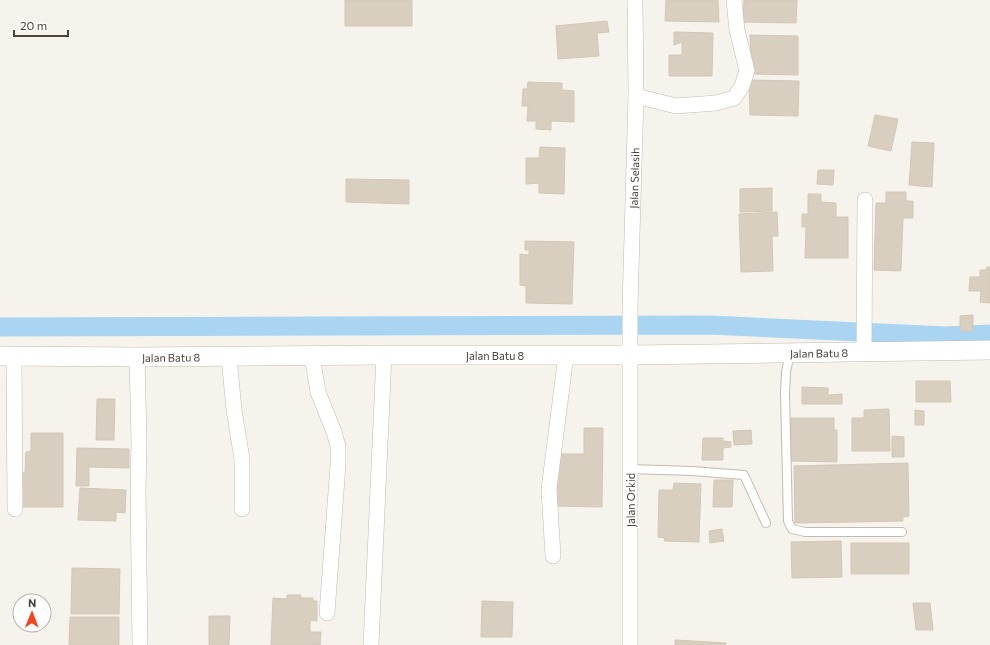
<svg xmlns="http://www.w3.org/2000/svg" width="990" height="645" viewBox="0 0 990 645" font-family="Commissioner,sans-serif">
<style>
.lines{fill:none;stroke-linecap:round;stroke-linejoin:round}
.canal{stroke:#a9d4f2;stroke-width:19}
.building{fill:#d8cfc1;stroke:#d3c7b4}
.service-casing{stroke:#c2bbae;stroke-width:10}
.minor-casing{stroke:#c2bbae;stroke-width:16}
.tertiary-casing{stroke:#c2bbae;stroke-width:20}
.service{stroke:#fff;stroke-width:8}
.minor{stroke:#fff;stroke-width:15}
.tertiary{stroke:#fff;stroke-width:19}
.labels{text-anchor:middle;dominant-baseline:central;stroke-width:3;stroke-linejoin:round;paint-order:stroke}
.street-label{font-size:11px;fill:#4b4439;stroke:#fff}
</style>
<rect width="100%" height="100%" fill="#f6f3ec"/>
<g class="lines">
<path class="canal" d="M0,327L710,325L945,336L990,334"/>
</g>
<path class="building" d="M345,0H412V26H345Z
M666,0H718L719,22L665,21Z
M744,0H797L796,23L743,22Z
M607,21L609,32L597,33L599,56L558,59L556,26Z
M674,32L713,33L712,76H669V55H682V42L674,45Z
M750,35L798,36V75L752,74Z
M749,80L799,81L798,116L750,115Z
M528,82L562,83V90L574,91V122L551,121V130L536,129V121H527L528,106H522L523,89H527Z
M875,115L898,119L891,151L868,146Z
M912,142L934,143L932,187L909,185Z
M540,147L565,148L564,194L539,193V183L526,184V158H539Z
M818,170H834L833,185L817,184Z
M346,179L409,180V204L346,202Z
M772,188V211L740,212V189Z
M886,192H906V201H913V218H903L901,271L874,270L876,203H886Z
M808,194H821V202L836,203V217H848V258H805L806,227H802V214H808Z
M777,212L778,236H772L773,271L741,272L739,214Z
M525,241L574,242L572,304L526,303V286L520,285V254L529,255V250H525Z
M987,267H990V303L980,302L981,291H969L970,277H980V270H986Z
M973,315V331H960V316Z
M916,381H950L951,402H916Z
M802,387L828,388V395L842,394V404H802Z
M97,399H115L114,440H96Z
M889,409L890,451H852V418H864V410Z
M915,410L924,411V425H915Z
M791,418H834V430H837V462L790,461Z
M584,428H603L602,507L555,506L556,454H584Z
M751,430L752,444L734,445L733,431Z
M31,433H63V507H18V473H25L26,452L31,451Z
M892,436L904,437V457H892Z
M703,438H723V441L731,442V447L723,448V460H702Z
M77,448L129,449V468L89,467V486H76Z
M908,463L909,516L903,517V521L795,523L794,466Z
M714,480H733L732,507H713Z
M674,483L701,484L699,542L664,541L665,538L658,537L659,490H673Z
M80,488L126,490L125,513L116,512V521L78,520Z
M722,529L724,541L710,543L709,531Z
M841,541L842,577L792,578L791,542Z
M851,543H909V574H851Z
M72,568L120,569L119,614H71Z
M287,595H301V598H313V601H317V621L310,620V632H321L320,645H271L273,598L287,599Z
M482,601L513,602L512,637H481Z
M913,603H930L933,630H916Z
M209,616H230L229,645H209Z
M70,617H119V645H69Z
M675,640L726,643V645H675Z"/>
<g class="lines">
<g class="service-casing">
<path id="service" d="M790,353L786,372L785,393L788,521L792,529L805,532H902
M630,469L692,471L744,475L766,523"/>
</g>
<g class="minor-casing">
<g id="minor">
<path d="M636,96L676,106L716,103L734,98L742,86L747,71L737,30L734,0"/>
<path d="M864,352L865,200"/>
<path d="M14,356L15,509"/>
<path d="M312,356L318,392L334,432L338,446V465L327,613"/>
<path d="M137,357L139,442L138,490L140,645"/>
<path d="M229,357L234,410L242,459V509"/>
<path d="M553,556L549,489L566,355"/>
<path d="M371,645L384,355"/>
<path id="s1" d="M630,645V306L636,96L635,0"/>
</g>
</g>
<g class="tertiary-casing">
<g id="tertiary">
<path id="s2" d="M0,356L137,357L384,355H630L990,350"/>
</g>
</g>
<use href="#service" class="service"/>
<use href="#minor" class="minor"/>
<use href="#tertiary" class="tertiary"/>
</g>
<g class="labels">
<g class="street-label">
<text stroke="none"><textPath href="#s1" startOffset="467">Jalan Selasih</textPath></text>
<text stroke="none"><textPath href="#s2" startOffset="819">Jalan Batu 8</textPath></text>
<text stroke="none"><textPath href="#s2" startOffset="495">Jalan Batu 8</textPath></text>
<text stroke="none"><textPath href="#s2" startOffset="171">Jalan Batu 8</textPath></text>
<text transform="translate(630 500) rotate(-90)">Jalan Orkid</text>
</g>
</g>
<g transform="translate(32 613) rotate(1)"><circle r="19" fill="#ffffff" stroke="#b7b4b0"/>
<path d="M0-3L7 15L0 10L-7 15Z" fill="#fc3f1d"/>
<text y="-6" font-size="11" font-weight="bold" text-anchor="middle" fill="#4b4439">N</text>
</g>
<path d="M14 30v6h54v-6" fill="none" stroke="#4b4439" stroke-width="2"/>
<text x="20" y="30" font-size="12" fill="#4b4439" stroke="#ffffff" stroke-width="3" paint-order="stroke">20 m</text>
</svg>
